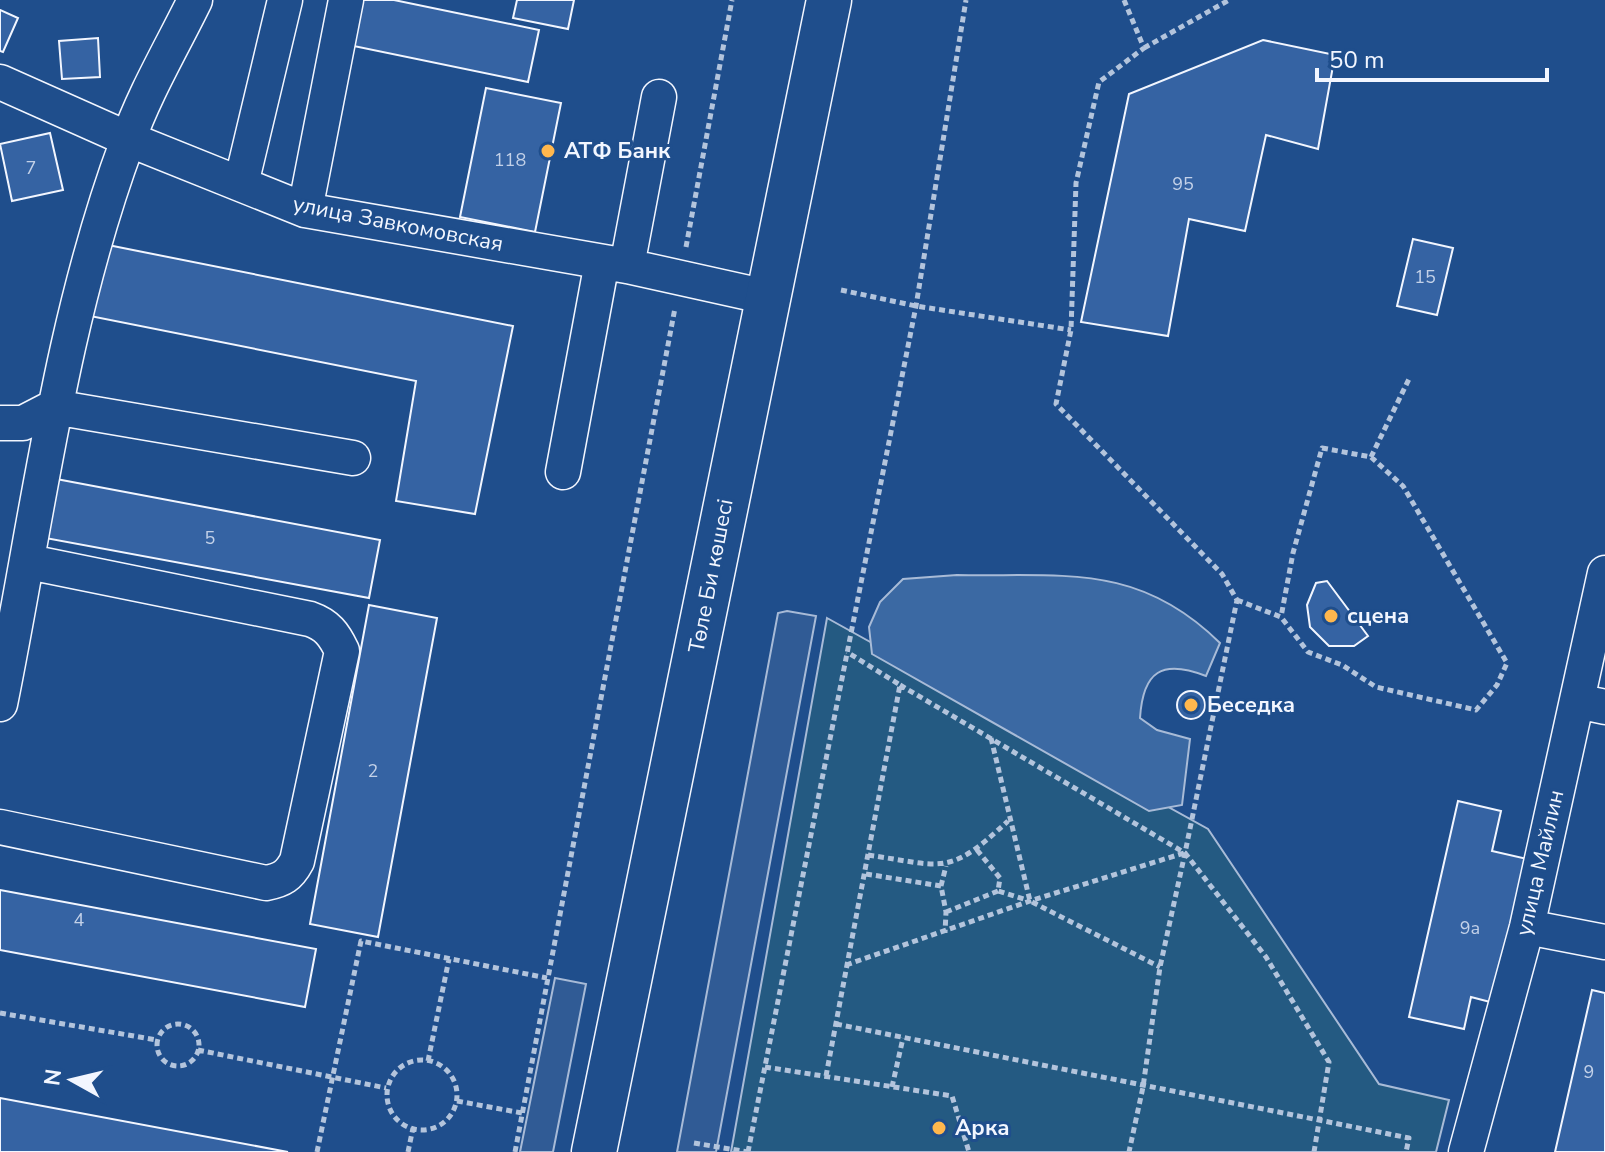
<svg xmlns="http://www.w3.org/2000/svg" width="1605" height="1152" viewBox="0 0 1605 1152" font-family="'Nunito Sans',sans-serif">
<style>
.green{fill:#245a82;stroke:#a8bbd7;stroke-width:2}
.parking{fill:#305b95;stroke:#a8bbd7;stroke-width:2}
.water{fill:#3b69a3;stroke:#a8bbd7;stroke-width:2}
.building{fill:#3563a3;stroke:#f2f6ff;stroke-width:2}
.lines{fill:none;stroke-linecap:round;stroke-linejoin:round}
.minor-casing{stroke:#f2f6ff;stroke-width:37}
.major-casing{stroke:#f2f6ff;stroke-width:47}
.path{stroke:#b3c4dc;stroke-width:5;stroke-dasharray:6 4;stroke-linecap:butt}
.minor{stroke:#1f4e8c;stroke-width:34}
.major{stroke:#1f4e8c;stroke-width:44}
.poi-dot{fill:#ffb74d;stroke:#1f4e8c;stroke-width:3}
.labels{text-anchor:middle;dominant-baseline:central;stroke-width:6;stroke-linejoin:round;paint-order:stroke}
.number-label{font-size:18px;fill:#c3d1e8}
.poi-label{font-size:22px;font-weight:bold;fill:#f2f6ff;stroke:#1f4e8c;text-anchor:start}
.street-label{font-size:22px;fill:#f2f6ff;stroke:#1f4e8c}
</style>
<rect width="100%" height="100%" fill="#1f4e8c"/>
<path class="green" d="M827,618L1208,829L1379,1084L1449,1100L1436,1152H731Z"/>
<path class="parking" d="M787,611L816,616L716,1152H677L778,613Z
M555,978L586,984L553,1152H520Z"/>
<path class="water" d="M957,575C1063,577 1138,562 1220,643L1206,676C1162,659 1143,671 1140,718L1157,730L1190,739L1182,805L1149,811L872,654L869,627L880,602L903,579Z"/>
<path class="building" d="M353,0H394L539,30L528,82L344,44Z
M517,0H574L568,29L513,18Z
M0,10L18,18L3,52L0,51Z
M98,38L100,77L62,79L59,41Z
M1263,40L1335,55L1318,149L1266,135L1245,231L1189,219L1168,336L1081,322L1129,94Z
M486,88L561,103L535,232L460,217Z
M50,133L63,190L12,201L0,144Z
M1413,239L1453,248L1437,315L1397,306Z
M98,243L513,326L475,514L396,501L416,381L85,315Z
M51,478L380,540L369,598L40,537Z
M1327,581L1368,636L1354,646H1329L1310,627L1307,605L1316,583Z
M369,605L437,618L378,937L310,924Z
M1177 705a14 14 0 1 1 28 0a14 14 0 1 1-28 0Z
M1458,801L1501,811L1492,851L1527,859L1494,1003L1471,997L1464,1029L1409,1017Z
M0,890L316,949L305,1007L0,950Z
M1592,990L1605,993V1152H1555Z
M0,1098L288,1152H0Z"/>
<g class="lines">
<g class="minor-casing">
<path id="minor" d="M0,82L128,139L305,210L627,266L767,297
M241,184L285,0
M305,210L346,0
M627,266L659,97
M54,407L353,458
M0,423H23L54,407
M563,472L602,262
M1577,701L1605,707
M0,704C38,516 60,323 127,143C144,94 172,47 195,0
M0,827L266,883C282,880 289,876 297,861L342,651C334,634 327,625 310,619L29,562
M1527,927L1605,942
M1466,1152L1527,927L1605,573"/>
</g>
<g class="major-casing">
<path id="major" d="M594,1152L829,0"/>
</g>
<path class="path" d="M1124,0L1144,48L1099,82L1076,183L1071,330L1056,404L1222,574L1237,600L1185,853L1266,957L1329,1062L1314,1152
M1144,48L1229,0
M686,247L732,0
M841,290L916,306L1071,330
M1371,457L1409,379
M1237,600L1281,617L1308,652L1342,665L1376,687L1476,710L1497,685L1507,663L1403,486L1371,457L1322,448L1293,553L1281,617
M900,685L1185,853L1160,967L1143,1087L1129,1152
M991,738L1030,901L1160,967
M977,850L1000,878L998,891L1030,901
M868,855C944,866 948,877 1008,821
M866,874L941,886L946,912L945,933
M941,886L946,866
M946,912L998,891
M846,965L1030,901L1184,853
M0,1013L157,1040
M836,1024L1409,1138L1406,1152
M157 1045a21 21 0 1 1 42 0a21 21 0 1 1-42 0Z
M198,1050L386,1088
M387 1095a35 35 0 1 1 70 0a35 35 0 1 1-70 0Z
M428,1061L449,959
M765,1067L952,1096L969,1152
M826,1076L900,685L847,652
M892,1087L903,1038
M457,1101L522,1113
M694,1143L748,1152
M317,1152L361,941L547,978
M408,1152L413,1128
M515,1152L675,308
M748,1152L916,306L966,0"/>
<use href="#minor" class="minor"/>
<use href="#major" class="major"/>
</g>
<g class="poi-dot">
<circle cx="548" cy="151" r="8"/>
<circle cx="1331" cy="616" r="8"/>
<circle cx="1191" cy="705" r="8"/>
<circle cx="939" cy="1128" r="8"/>
</g>
<g class="labels">
<g class="number-label">
<text x="510" y="160">118</text>
<text x="31" y="168">7</text>
<text x="1183" y="184">95</text>
<text x="1425" y="277">15</text>
<text x="210" y="538">5</text>
<text x="373" y="771">2</text>
<text x="79" y="920">4</text>
<text x="1470" y="928">9а</text>
<text x="1589" y="1072">9</text>
</g>
<g class="poi-label">
<text x="564" y="151">АТФ Банк</text>
<text x="1347" y="616">сцена</text>
<text x="1207" y="705">Беседка</text>
<text x="955" y="1128">Арка</text>
</g>
<g class="street-label">
<text transform="translate(398 224) rotate(11)">улица Завкомовская</text>
<text transform="translate(711 576) rotate(-79)">Төле Би көшесі</text>
<text transform="translate(1540 863) rotate(-77)">улица Майлин</text>
</g>
</g>
<g transform="translate(72 1080) rotate(278)" stroke="#1f4e8c" stroke-width="6" paint-order="stroke">
<path d="M0-6L14 30L0 20L-14 30Z" fill="#f2f6ff"/>
<text y="-12" font-size="22" font-weight="bold" text-anchor="middle" fill="#f2f6ff">N</text>
</g>
<path d="M1317 68v12h230v-12" fill="none" stroke="#f2f6ff" stroke-width="4"/>
<text x="1329" y="68" font-size="24" fill="#f2f6ff" stroke="#1f4e8c" stroke-width="6" paint-order="stroke">50 m</text>
</svg>
